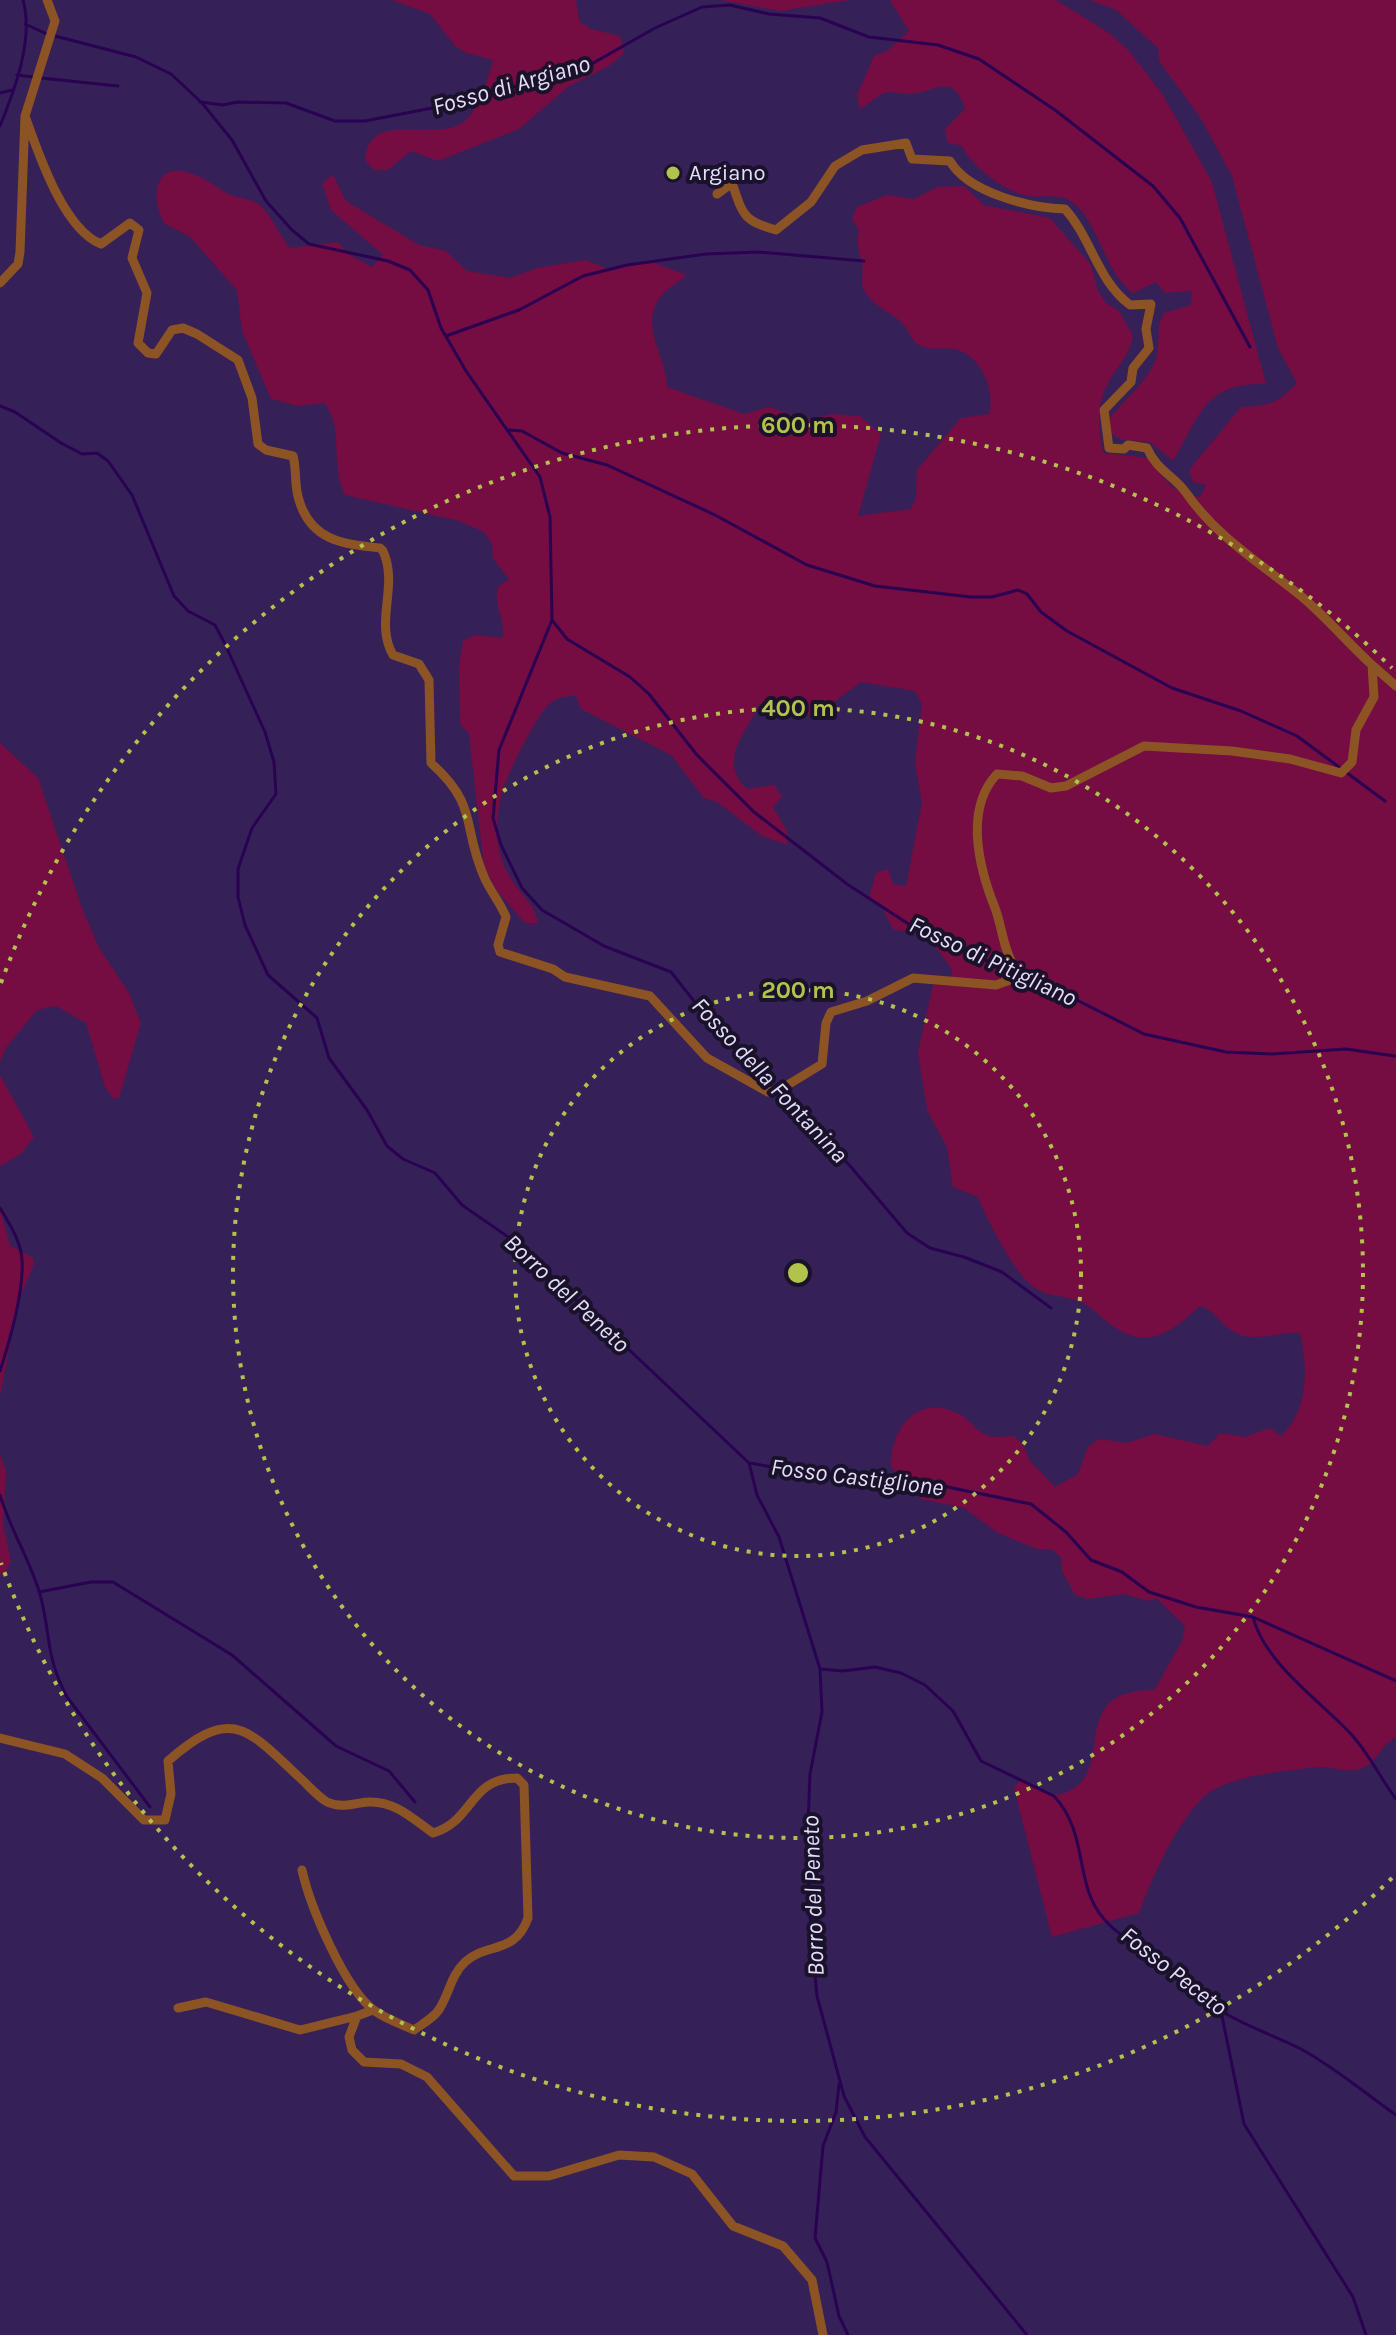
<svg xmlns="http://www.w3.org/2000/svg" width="1396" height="2335" viewBox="0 0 1396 2335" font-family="Karla,sans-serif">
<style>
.green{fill:#750c42}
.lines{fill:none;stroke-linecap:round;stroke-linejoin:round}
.stream{stroke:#290352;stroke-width:3}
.street{stroke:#8c5324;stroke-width:9}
.ring{fill:none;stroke:#b2c34c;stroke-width:4;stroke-dasharray:4 8}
.poi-dot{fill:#b2c34c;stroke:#19122a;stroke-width:3}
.labels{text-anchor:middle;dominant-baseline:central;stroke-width:8;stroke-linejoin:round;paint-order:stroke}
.poi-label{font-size:22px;fill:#e5defa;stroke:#19122a;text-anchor:start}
.water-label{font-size:24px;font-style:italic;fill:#e3ddf8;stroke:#19122a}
.centre{fill:#b2c34c;stroke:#19122a;stroke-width:4}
.ring-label{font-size:24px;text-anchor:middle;font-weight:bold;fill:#b2c34c;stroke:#19122a;stroke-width:8;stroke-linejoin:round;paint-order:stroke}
</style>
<rect width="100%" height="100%" fill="#352158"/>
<path class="green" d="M392,0H576L579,21L591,29L620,36L624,53L609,66L569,86L519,129L438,161L411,151L388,170H374L365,160C370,104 441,149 469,117C480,104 489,77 493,60L466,53L455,46L430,14Z
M720,0H850L780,11Z
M890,0H1056L1109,33L1129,51L1163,95L1212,182L1266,384C1204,382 1200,416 1173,461L1150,442L1123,440L1111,434L1108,421C1123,400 1146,384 1155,361C1162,344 1154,329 1164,313L1191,305L1192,291L1165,293L1156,282L1133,293C1103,271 1099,221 1072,202C1059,193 1043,198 1029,196C1006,193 971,166 962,146L948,143L945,129L965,109C953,69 933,95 907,94C899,94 889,90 882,94C874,98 868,105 860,109L857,95L874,56L887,51L909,31Z
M1090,0H1396V1738C1379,1745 1378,1764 1360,1769C1345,1773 1332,1766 1318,1767C1286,1771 1244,1774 1215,1789C1183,1806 1151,1880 1139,1913L1052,1937L1014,1788L1022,1778C1035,1788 1050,1800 1067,1792C1103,1776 1087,1737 1104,1710C1116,1691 1136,1692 1155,1689L1182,1641L1185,1626L1156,1598L1150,1601L1123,1594L1088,1599L1075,1595L1062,1571L1061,1557L1051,1549H1037L998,1533L964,1508L921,1499L891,1467C890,1425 922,1390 964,1417C972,1423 978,1433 989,1436C997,1438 1006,1436 1014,1436L1024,1446L1029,1460L1055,1487L1078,1474L1088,1447L1099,1439L1127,1443L1154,1434L1208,1446L1220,1433L1245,1437L1270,1428L1281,1436C1309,1411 1308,1366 1300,1333C1279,1331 1256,1343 1236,1333C1221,1326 1217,1311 1200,1306C1174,1330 1149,1351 1114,1327C1104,1320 1096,1311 1085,1304C1070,1295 1052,1298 1038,1290C1016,1279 987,1219 978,1197L953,1187L947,1147L927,1110L918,1052L933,985L951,983L952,969L927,936L893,929L881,905L869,898L876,873L888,869L893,884L906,886L922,803L915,762L922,704L915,691L861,682L814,716L760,704C746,731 717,763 747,789L774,785L782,797L773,807L787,831V845L762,836L717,802L704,798L671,755L581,709L576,696C547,695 541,714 528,736C504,778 482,829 510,877C520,894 535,904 538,923H525L497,891L484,867L469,734L460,724L459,667L463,641L475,635L503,638C505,618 493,605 498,587L509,579L493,558L492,544L484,532L459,521L345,495C329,461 345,428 324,403L297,406L271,399L242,331L237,290L190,237L164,223C151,199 153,161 190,173C204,177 216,187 228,194C237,198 249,198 258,204C273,214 277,235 291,248L338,242L347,253L372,267L383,255L331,210L322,183L333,175L346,201L419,245L446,251L467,271L510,278L537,268L585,260L611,270L649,261L686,275C679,283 668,287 662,295C637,325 667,356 667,387L744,414L769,407L807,420L832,414L860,416L881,434L858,516L911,509L916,497L917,470L961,418L989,414C995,390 982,356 955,349C943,347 931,351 919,345C910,340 909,329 901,322C887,309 868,305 862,284C861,278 864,271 862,265C860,251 855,244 859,230L852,219L857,207L887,195L914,199L937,187L964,186L984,205L1050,218L1091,265L1098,291L1106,303L1119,311L1133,336C1129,357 1116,367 1107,385C1096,406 1099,430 1103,453L1148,458C1163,477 1173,495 1200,497L1206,485L1193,482L1189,470L1241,407C1268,406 1279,403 1297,383L1278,348L1232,176L1200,117L1159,61L1158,48L1116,10Z
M0,743L38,778L82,908L99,948L129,993L141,1023L119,1098H113L105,1087L86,1023L56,1006L37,1010L5,1049L0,1062Z
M0,1075L34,1137L21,1154L0,1166Z
M0,1209L10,1245L33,1258L34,1264L18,1302L0,1396Z
M0,1454L6,1472L3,1525L11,1561L6,1572L0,1575Z"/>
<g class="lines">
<path class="stream" d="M25,24L47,34
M55,36L136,57L171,74L202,103L232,140L266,201L292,230L309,244L388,261L410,270L428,290L441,328L466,371L540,477L550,517L552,620L499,750L493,818L501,845L522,888L542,910L604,946L671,972L724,1039L751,1061L772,1088
M17,75L33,77
M41,78L118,86
M0,93L12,90
M200,102L223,105L237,102L286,103L335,121H365L453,104L588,66L655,28L702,7L730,5L769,14L820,18L869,37L938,45L979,59L1055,110L1153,186L1180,218L1250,347
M0,126C15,89 34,39 23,0
M446,336L519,310L583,276L627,265L706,254L759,252L864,261
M0,406L15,412L61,443L82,454L97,453L108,461L132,495L174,596L188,611L215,625L224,642L265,732L274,762L276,794L252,828L238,869V897L245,925L268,975L317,1018L329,1058L367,1110L387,1146L403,1159L435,1173L462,1205L514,1241L749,1463L757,1495L779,1537L820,1669L822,1712L810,1774L807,1849L811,1934L817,1996L844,2096L865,2137L1027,2335
M509,430L522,431L562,453L607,465L715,515L807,565L875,586L971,597H992L1018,590L1027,594L1041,612L1067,631L1172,688L1241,711L1297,736L1385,801
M552,620L567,639L630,677L649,694L697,755L754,812L847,884L927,936L1055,989L1144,1034L1226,1052L1272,1054L1346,1049L1395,1056
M779,1092L851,1167L907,1233L930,1248L964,1257L1002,1272L1051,1308
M0,1208C9,1223 21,1241 22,1260C24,1293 10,1340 0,1371
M749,1463L833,1477L913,1480L1031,1504L1066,1532L1091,1560L1122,1572L1149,1592L1196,1607L1253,1617L1396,1681
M0,1495C10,1529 30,1560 40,1594C51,1635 45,1655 67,1697L150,1807
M39,1592L91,1582H113L232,1655L336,1746L389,1771L415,1802
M1253,1617C1264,1662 1319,1700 1350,1733C1369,1753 1380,1778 1396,1799
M820,1669L843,1671L875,1667L901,1673L925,1685L953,1711L981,1761L1054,1796C1090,1835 1073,1884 1104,1919C1122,1940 1145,1949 1167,1966C1185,1979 1199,1997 1218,2009C1244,2026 1274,2035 1301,2049C1334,2067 1365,2093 1396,2115
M1221,2011L1244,2124L1353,2297L1366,2335
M839,2084L836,2112L823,2146L815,2238L827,2262L839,2316L848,2335"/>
<path class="street" d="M25,116C38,152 63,229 101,244L130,223L139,230L132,258L147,293L138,343L148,353L156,354L172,330L183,328L197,334L238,360L252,398L258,444L266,450L293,456C297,470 294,486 299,500C311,541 343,544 380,548L383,551C399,586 374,622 393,655L419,664L429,680L431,763C480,807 461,826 485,879C491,892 501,904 506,917L498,945L500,952L553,969L565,977L650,996L707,1058L768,1092L781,1089L822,1064L826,1023L831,1012L867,1001L913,978L996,985L1013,979L1014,966C1003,949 1002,926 995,908C979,868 964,809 997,774L1022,776L1051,788L1066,786L1144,746L1232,751L1290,759L1341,773L1352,762L1356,730L1374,697L1372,665L1396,686
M717,194L732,183C743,215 743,221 776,230L811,202L835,166L862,150L906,143L912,159L950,161C968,193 1031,208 1065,209C1092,239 1097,280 1130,305L1151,304L1146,329L1149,348L1133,368L1131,382L1104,410L1109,448L1124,449L1128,445L1147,448C1157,471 1175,476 1187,494C1217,537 1260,563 1301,596C1326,617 1348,643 1372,665
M0,283L18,264L20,252L25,116L55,21L47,0
M0,1738L65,1754L102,1778L144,1820H165L171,1794L168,1761C231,1706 246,1727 299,1777C308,1785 317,1796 327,1802C342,1809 353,1803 369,1802C395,1801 413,1819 433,1833C474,1821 469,1778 517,1778L524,1785L528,1918C515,1955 487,1942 465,1962C450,1976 449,1996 438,2011C433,2018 421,2025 414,2030C401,2024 386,2019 375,2011C345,1990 310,1906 302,1870
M178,2008L206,2002L300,2030L357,2016
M373,2010L357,2016L349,2037L352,2050L364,2062L401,2064L427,2077L514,2176H549L619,2155L654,2157L692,2174L733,2226L783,2246L812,2280L823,2335"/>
</g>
<g class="ring">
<circle cx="798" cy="1273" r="283"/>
<circle cx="798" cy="1273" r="565"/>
<path d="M1392 1878A848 848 0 0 1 1 1563M1 983A848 848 0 0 1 1392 668"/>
</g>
<circle class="poi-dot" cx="673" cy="173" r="8"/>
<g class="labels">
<g class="poi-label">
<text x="689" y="173">Argiano</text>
</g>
<g class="water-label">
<text transform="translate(511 85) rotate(-16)">Fosso di Argiano</text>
<text transform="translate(993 961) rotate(25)">Fosso di Pitigliano</text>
<text transform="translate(770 1080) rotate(47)">Fosso della Fontanina</text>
<text transform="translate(567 1293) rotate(43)">Borro del Peneto</text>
<text transform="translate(857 1477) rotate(7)">Fosso Castiglione</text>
<text transform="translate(813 1896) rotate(-92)">Borro del Peneto</text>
<text transform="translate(1174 1971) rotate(38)">Fosso Peceto</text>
</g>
</g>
<circle cx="798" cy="1273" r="12" class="centre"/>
<g class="ring-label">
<text x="798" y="433">600 m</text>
<text x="798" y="716">400 m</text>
<text x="798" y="998">200 m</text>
</g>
</svg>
